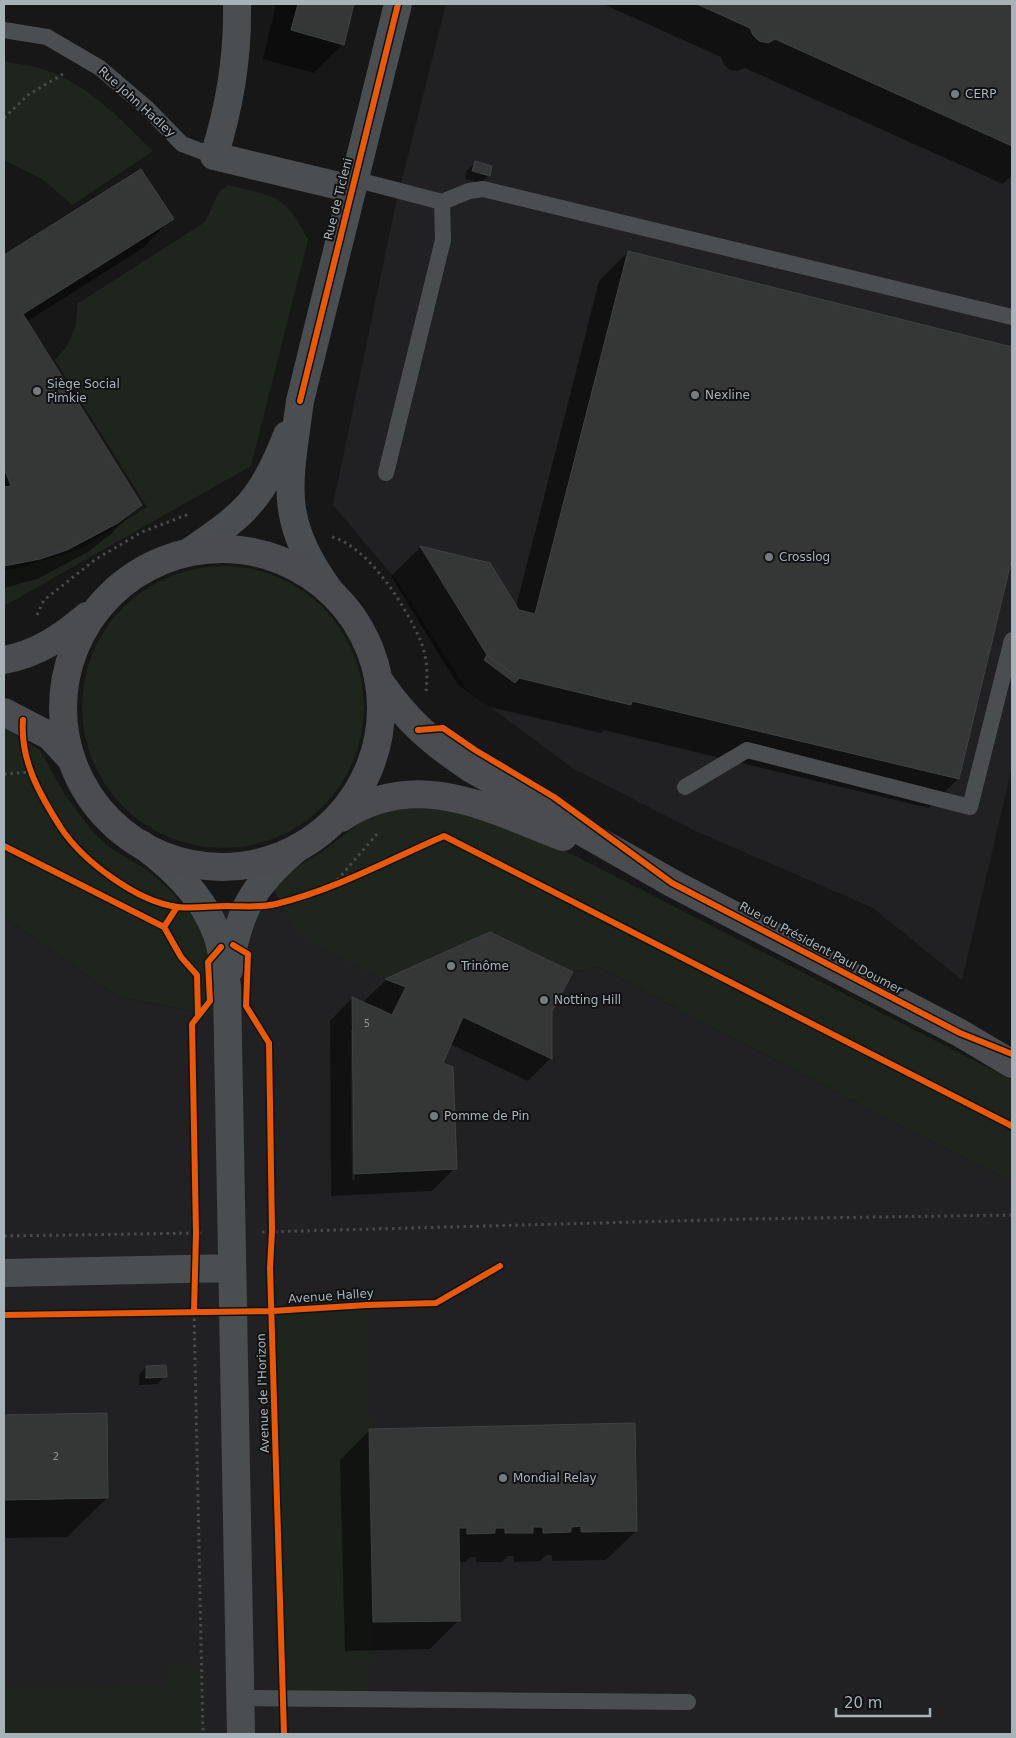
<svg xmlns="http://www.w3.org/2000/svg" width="1016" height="1738" viewBox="0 0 1016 1738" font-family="'DejaVu Sans',sans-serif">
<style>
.built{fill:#212123}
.green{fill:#1e251d}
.shadow{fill:#0007;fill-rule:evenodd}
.building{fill:#353636;stroke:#3f4243}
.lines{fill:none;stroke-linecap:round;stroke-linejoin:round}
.path{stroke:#474a4b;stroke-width:3;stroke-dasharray:2.5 4;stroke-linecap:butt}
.service{stroke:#4b4e50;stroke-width:16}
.minor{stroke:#4b4e50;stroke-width:28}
.tertiary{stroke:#4b4e50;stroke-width:28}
.secondary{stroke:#4a4c4f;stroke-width:28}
.cycleway-casing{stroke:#111213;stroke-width:9}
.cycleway{stroke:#e8590c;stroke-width:6}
.poi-dot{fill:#757c80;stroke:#111213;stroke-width:2}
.labels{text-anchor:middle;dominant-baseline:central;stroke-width:4;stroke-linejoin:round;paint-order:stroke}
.number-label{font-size:10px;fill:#8b9498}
.poi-label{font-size:12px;fill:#a8b3b9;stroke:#111213;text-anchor:start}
.street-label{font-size:12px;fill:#a8b3b9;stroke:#111213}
</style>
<rect width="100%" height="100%" fill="#171717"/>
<path class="built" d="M446,4H1012V767L962,980L873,908L698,832L574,769L467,690L397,581L333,505L394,212Z
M281,903L289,920L333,955L385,979L490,932L573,972L598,967L865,1107L1012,1181V1734H4V917L118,997L212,1015V966L193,918L184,907L262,906Z"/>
<path class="green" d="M4,61C16,64 30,65 42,69C86,82 120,119 153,151L72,205L42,179L4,160Z
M228,185C276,198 285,193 308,240L251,466L4,606V570L18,568L82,548L147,507L55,360C71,344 78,327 77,304L205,222L219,192Z
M82 707a141 141 0 1 1 282 0a141 141 0 1 1-282 0Z
M4,727L40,750L65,795L93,832L109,847L150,872L171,891L193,918L200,929L212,966L213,1015L118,997L4,917Z
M410,805L459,809L568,852L1012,1080V1181L865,1107L598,967L573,972L490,932L385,979C351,964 314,950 290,921C282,912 278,897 272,886L286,873L323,851L366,818Z
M367,1305L373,1622L366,1699L284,1698L272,1311Z
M169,1663L201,1666L202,1734H4V1689L168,1686Z
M284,1731H361V1734H284Z"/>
<path class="shadow" d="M276,4H354L343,44L314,73L263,59Z
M603,4H1012V175L1003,184L745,68L737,71L730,70L724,65L721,57Z
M475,163L489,175L481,183L465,179L467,170Z
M141,170L172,218L143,248L26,322L140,505L111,534L88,552L37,579L4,588V256Z
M628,252L1012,348V553L958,779L929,808L604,730L601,733L490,707L458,685L391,576L420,548L489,564L516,607L599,281Z
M490,933L551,1011V1058L528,1081L450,1044L441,1064L455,1168L432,1191L331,1196L330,1021L352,998L362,1003L386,980ZM370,1004L384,1010L383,1013L369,1006ZM351,1030H353L355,1180H352Z
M146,1367L165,1376L158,1384L139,1385V1375Z
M105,1414L107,1498L67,1537L4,1538V1416Z
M370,1430L636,1531L606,1560L552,1561V1555H546L540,1561L514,1562V1556H508L502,1562H476V1557H470L465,1562H458L459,1620L430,1649L345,1651L340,1460Z"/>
<path class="building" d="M298,4H354L344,45L291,30Z
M697,4H1012V146L775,39L768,43L759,41L753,35L750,28Z
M475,161L492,166L490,176L472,171Z
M141,169L174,219L23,314L142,505L118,523L67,550L40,559L4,566V487L11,486L4,468V255Z
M628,251L1012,347V558L959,779L632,701L631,705L519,678L487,655L420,546L490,563L519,610L535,614Z
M487,655L519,678L515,683L484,660Z
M490,932L573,972L552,1011V1059L463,1017L443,1063L453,1067L457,1169L354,1174L352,997L392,1015L406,987L385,979Z
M166,1365L167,1377L146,1378V1366Z
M107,1413L108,1498L4,1500V1415Z
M635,1423L637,1531L581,1532V1526L571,1527V1532L543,1533V1527H533V1533H505V1528H495V1533L467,1534V1528H459L460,1621L373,1622L369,1429Z"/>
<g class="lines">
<path class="path" d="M4,118L28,95L63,74
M332,537C369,547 407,608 421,642C427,657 428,675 426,691
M37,615L44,600L96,559L142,532L189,514
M4,774L31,772
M333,885L377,834
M262,1232L747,1219L1012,1215
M4,1236L203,1233
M194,1312L203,1734"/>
<path class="service" d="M4,30L47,37L100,68L148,109L182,144L214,156
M354,179L442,202L469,191L483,189L1012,317
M386,473L443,240L442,202
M685,787L747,750L970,807L1012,640
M240,1698L688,1702"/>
<path class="minor" d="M237,4C238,56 230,106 214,156L352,189
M141,844C175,869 212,905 221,949C224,961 225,974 227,987L241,1734
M229,970C238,912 252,886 297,848
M4,1273L232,1268"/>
<path class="tertiary" d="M189,552C245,514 262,500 287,435
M330,591C277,519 289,484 300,401L398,4"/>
<path class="secondary" d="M63 708a159 159 0 1 1 318 0a159 159 0 1 1-318 0Z
M4,660C37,654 62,637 87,616
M378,679C406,720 430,741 470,768L672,883L960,1033L1012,1064
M4,712L50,736L71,759
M341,818C416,768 488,808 563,837"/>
<g class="cycleway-casing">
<path id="cycleway" d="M300,401L398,4
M23,720C20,761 40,795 61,828C83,861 137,902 178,907C193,909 211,906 227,906C243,906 260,908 276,904C334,890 389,860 444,836L1012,1126
M418,730L443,728L475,750L554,797L672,883L960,1033L1012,1054
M4,846L164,927L177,907
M164,927L181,957L197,975L198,1016
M233,945L248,954L246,1006L269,1043L272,1231L270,1268L284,1734
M194,1312L196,1233L192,1024L210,1001L208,962L221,947
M4,1315L272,1311L367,1305L436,1303L500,1266"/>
</g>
<use href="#cycleway" class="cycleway"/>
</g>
<g class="poi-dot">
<circle cx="955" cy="94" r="5"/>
<circle cx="37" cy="391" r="5"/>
<circle cx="695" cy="395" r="5"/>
<circle cx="769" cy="557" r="5"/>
<circle cx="451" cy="966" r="5"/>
<circle cx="544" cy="1000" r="5"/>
<circle cx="434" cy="1116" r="5"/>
<circle cx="503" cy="1478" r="5"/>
</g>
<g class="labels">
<g class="number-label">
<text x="367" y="1023">5</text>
<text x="56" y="1456">2</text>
</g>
<g class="poi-label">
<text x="965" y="94">CERP</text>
<text x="47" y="384">Siège Social<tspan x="47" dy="14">Pimkie</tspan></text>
<text x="705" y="395">Nexline</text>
<text x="779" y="557">Crosslog</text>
<text x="461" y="966">Trinôme</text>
<text x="554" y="1000">Notting Hill</text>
<text x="444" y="1116">Pomme de Pin</text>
<text x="513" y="1478">Mondial Relay</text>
</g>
<g class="street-label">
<text transform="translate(137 102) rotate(42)">Rue John Hadley</text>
<text transform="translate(338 199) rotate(-76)">Rue de Ticleni</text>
<text transform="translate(821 948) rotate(28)">Rue du Président Paul Doumer</text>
<text transform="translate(331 1296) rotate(-4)">Avenue Halley</text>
<text transform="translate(263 1393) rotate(-92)">Avenue de l'Horizon</text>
</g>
</g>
<rect width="1016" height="1738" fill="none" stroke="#a8b3b9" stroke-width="10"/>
<path d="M836 1708v8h94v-8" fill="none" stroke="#a8b3b9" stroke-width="2.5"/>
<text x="844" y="1708" font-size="15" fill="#a8b3b9" stroke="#111213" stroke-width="4" paint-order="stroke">20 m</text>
</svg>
